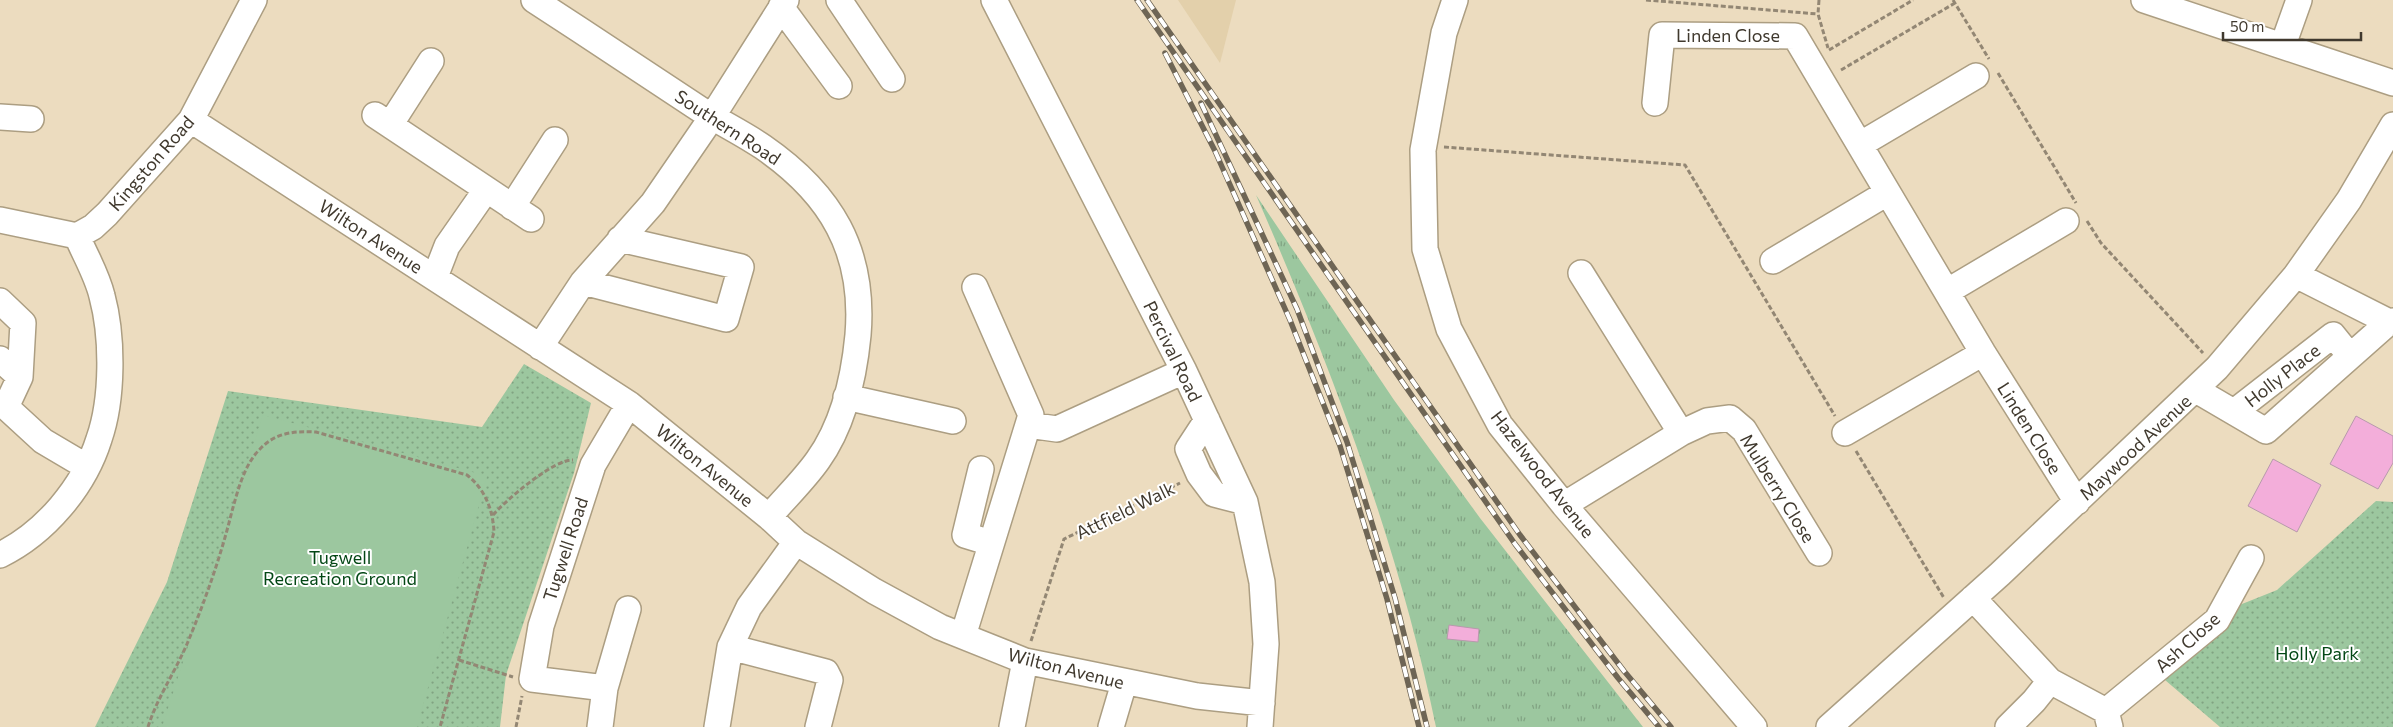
<svg xmlns="http://www.w3.org/2000/svg" width="2393" height="727" viewBox="0 0 2393 727" font-family="Commissioner,sans-serif">
<style>
.built{fill:#e3d0ab}
.grass{fill:url(#grass-tufts)}
.park{fill:url(#park-dots)}
.pitch{fill:#9cc79f}
.building{fill:#f3aeda;stroke:#b79aac}
.lines{fill:none;stroke-linecap:round;stroke-linejoin:round}
.minor-casing{stroke:#ac9e82;stroke-width:28}
.path{stroke:#938774;stroke-width:3;stroke-dasharray:5 2.5;stroke-linecap:butt}
.minor{stroke:#fff;stroke-width:25}
.rail-casing{stroke:#6e6555;stroke-width:5.5}
.rail{stroke:#fff;stroke-width:4;stroke-dasharray:11;stroke-linecap:butt}
.labels{text-anchor:middle;dominant-baseline:central;stroke-width:4;stroke-linejoin:round;paint-order:stroke}
.street-label{font-size:18px;fill:#40392e;stroke:#fff}
.park-label{font-size:18px;fill:#034715;stroke:#fff}
</style>
<defs>
<pattern id="grass-tufts" width="24" height="20" patternUnits="userSpaceOnUse" patternTransform="scale(1.25)"><rect width="24" height="20" fill="#9cc79f"/><path d="M3 7l-1-3M5 7V3M7 7l1-3M15 17l-1-3M17 17v-4M19 17l1-3" fill="none" stroke="#81a382"/></pattern>
<pattern id="park-dots" width="8" height="8" patternUnits="userSpaceOnUse" patternTransform="scale(1.25)"><rect width="8" height="8" fill="#9cc79f"/><path d="M2 2h.1M6 6h.1" fill="none" stroke="#81a382" stroke-width="1.8" stroke-linecap="round"/></pattern>
</defs>
<rect width="100%" height="100%" fill="#ecdcbf"/>
<path class="built" d="M1178,0H1236L1220,63Z"/>
<path class="grass" d="M1256,195L1394,400L1480,518L1643,727H1436C1398,542 1331,367 1256,195Z"/>
<path class="park" d="M524,364L591,403L574,473L506,675L500,727H95L167,582L228,391L482,427Z
M2376,501L2393,502V727H2220L2165,680L2237,606L2277,590Z"/>
<path class="pitch" d="M263,415L487,476L417,727H162Z"/>
<path class="building" d="M2356,416L2393,436V463L2378,489L2330,464Z
M2273,459L2321,485L2297,532L2248,506Z
M1449,625L1479,629L1478,642L1447,639Z"/>
<g class="lines">
<g class="minor-casing">
<path id="minor" d="M534,0C588,35 642,71 695,106C717,121 741,132 763,147C831,194 865,251 858,335C854,377 843,425 818,460C804,480 785,498 769,517
M839,0L892,79
M994,0L1184,371L1245,502L1262,582L1266,644L1260,727
M1455,0L1444,33L1423,150L1425,249L1449,329L1500,425L1564,505L1754,727
M2144,0L2393,83
M781,7L839,86
M2283,45L2299,0
M1655,103L1662,35L1795,36L1983,353L2077,502
M375,115L531,219
M0,117L31,119
M191,120L629,404L769,517L796,542L874,591L940,627L1025,661L1197,696L1262,703
M390,125L431,61
M1861,144L1976,76
M512,207L555,140
M0,220L77,236
M77,236L93,227L107,214L191,120L254,0
M1773,261L1887,193
M1581,273L1681,433L1707,421L1730,418L1744,430L1819,553
M2296,275L2389,322L2393,321
M435,277L447,246L486,190
M583,282L726,319L741,267L620,239
M1948,291L2066,221
M0,301L23,323L20,377L6,407L43,441L87,467
M540,347L583,282L653,203L712,117L786,0
M0,359L20,377
M2196,390L2266,431L2389,322
M846,397L953,421
M2234,412L2333,335L2350,356
M1207,420L1188,449L1199,474L1214,494L1245,502
M1028,425L1057,429L1184,371
M1845,433L1983,353
M981,469L965,535L991,543
M1564,505L1681,433
M0,555C45,533 84,487 99,439C113,399 113,337 102,296C97,275 85,255 77,236
M1973,598L2050,681L2034,701L2008,727
M963,636L1031,415L975,287
M730,647L826,672L830,680L818,727
M2050,681L2106,711L2110,727
M605,688L628,609
M2106,711L2217,620L2251,558
M600,727L605,688L532,679L541,626L593,465L629,404
M717,727L730,647L749,607L796,542
M1012,727L1025,661
M1111,727L1124,683
M1829,727L2000,574L2217,368L2296,275L2349,200L2393,125"/>
</g>
<path class="path" d="M1646,0L1818,14
M1819,0L1818,14L1828,48
M1953,0L1989,59
M1829,50L1913,0
M1841,70L1955,3
M1998,73L2076,203
M1444,147L1685,165L1835,416
M2087,221L2101,243L2203,353
M1856,451L1944,598
M493,515C506,500 554,459 573,460
M1031,641L1064,539L1180,483
M459,660L513,677
M148,727C157,698 175,672 187,644C205,601 221,556 232,511C238,490 244,465 260,449C276,432 295,431 316,432L467,475C485,489 493,510 494,532L440,727
M516,727L522,696"/>
<use href="#minor" class="minor"/>
<g class="rail-casing">
<path id="rail" d="M1137,0L1515,544L1618,678L1659,727
M1147,0L1520,535L1624,671L1671,727
M1165,53L1215,151L1290,320L1340,446L1387,599L1419,727
M1201,103L1297,309L1347,442L1395,598L1427,727"/>
</g>
<use href="#rail" class="rail"/>
</g>
<g class="labels">
<g class="street-label">
<text x="1728" y="35">Linden Close</text>
<text transform="translate(728 127) rotate(33)">Southern Road</text>
<text transform="translate(151 163) rotate(-49)">Kingston Road</text>
<text transform="translate(371 236) rotate(33)">Wilton Avenue</text>
<text transform="translate(1173 351) rotate(64)">Percival Road</text>
<text transform="translate(2282 375) rotate(-38)">Holly Place</text>
<text transform="translate(2030 428) rotate(58)">Linden Close</text>
<text transform="translate(2135 447) rotate(-43)">Maywood Avenue</text>
<text transform="translate(705 465) rotate(39)">Wilton Avenue</text>
<text transform="translate(1543 474) rotate(52)">Hazelwood Avenue</text>
<text transform="translate(1778 488) rotate(58)">Mulberry Close</text>
<text transform="translate(1125 510) rotate(-26)">Attfield Walk</text>
<text transform="translate(565 549) rotate(-72)">Tugwell Road</text>
<text transform="translate(2187 642) rotate(-42)">Ash Close</text>
<text transform="translate(1066 668) rotate(14)">Wilton Avenue</text>
</g>
<g class="park-label">
<text x="340" y="557">Tugwell<tspan x="340" dy="21">Recreation Ground</tspan></text>
<text x="2317" y="653">Holly Park</text>
</g>
</g>
<path d="M2223 32v8h138v-8" fill="none" stroke="#40392e" stroke-width="2.5"/>
<text x="2230" y="32" font-size="15" fill="#40392e" stroke="#ffffff" stroke-width="4" paint-order="stroke">50 m</text>
</svg>
